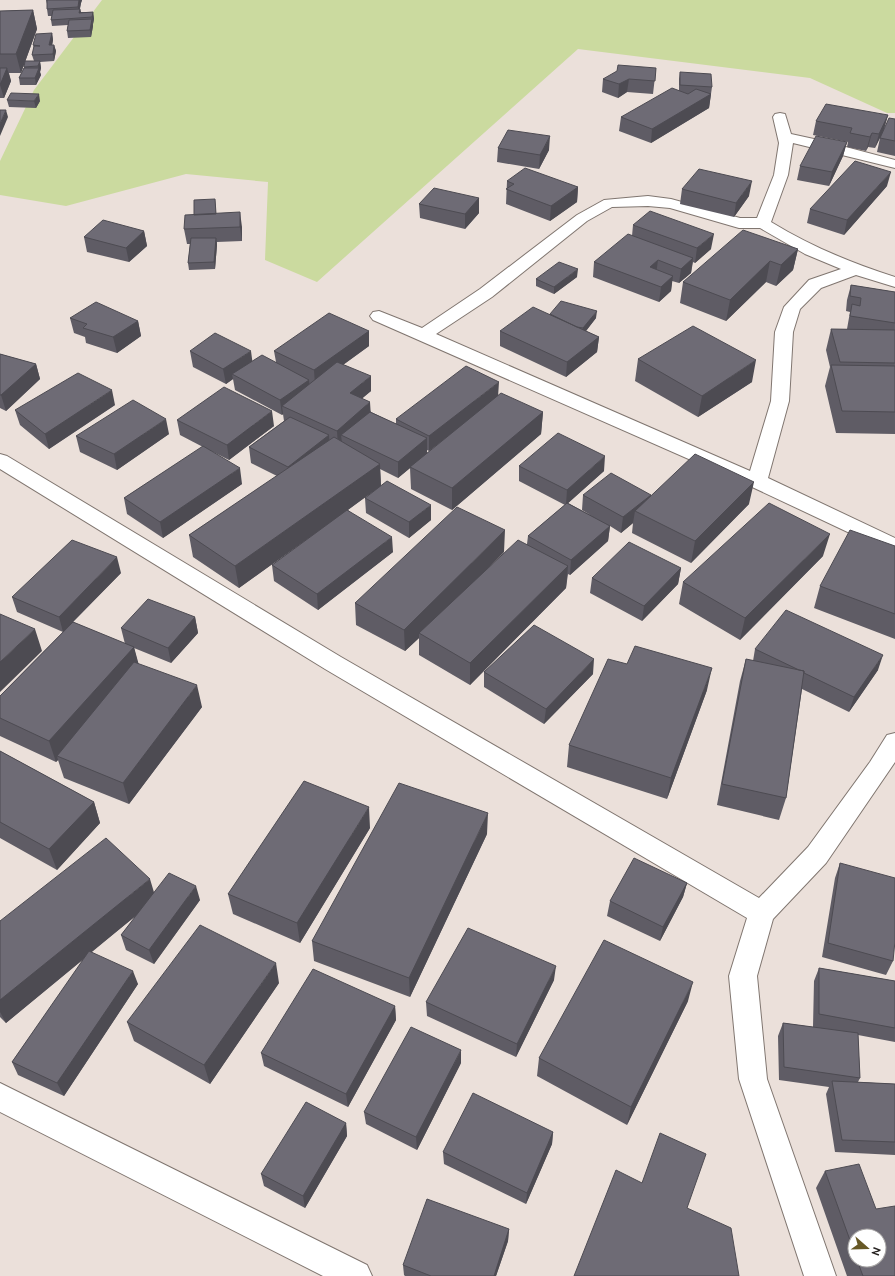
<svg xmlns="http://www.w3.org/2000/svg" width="895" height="1276" viewBox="0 0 895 1276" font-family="Ubuntu,sans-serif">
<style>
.green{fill:#cbda9f}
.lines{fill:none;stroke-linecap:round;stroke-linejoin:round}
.minor-casing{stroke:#807670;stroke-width:2}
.minor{fill:#fff;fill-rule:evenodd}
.wall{fill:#5f5c65;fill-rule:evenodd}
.shaded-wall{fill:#4d4b52}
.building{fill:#6e6b75;stroke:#4d4b52}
</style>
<rect width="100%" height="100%" fill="#ebe0da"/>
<path class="green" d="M102,0H895V113H887L810,78L578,49L317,282L265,260L268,182L186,174L66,206L0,195V161L34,90Z"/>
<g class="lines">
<g class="minor-casing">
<path id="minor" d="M780,113L785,114L791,134L823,141L895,160V168L793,143L788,175L771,222C810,246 851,263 895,277V287L856,275L821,288L800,309L793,332L789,401L768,478L895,538V553L888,551L750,486L373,320L370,316L373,312L379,311L422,328L480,289L577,215L604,200L648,196L671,199L740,218H757L774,175L779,143L773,117L775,114ZM648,206L670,208L739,228H760L805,254L841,269L809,280L784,307L775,332L771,401L750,471L436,334L492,297L587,221L612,207Z
M0,454L7,456L341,657L759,898L808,847L870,762L887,735L895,733V762L826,863L773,919L757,976L767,1079L836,1276H804L739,1079L729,976L747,918L325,669L0,469Z
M0,1083L367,1265L372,1276H323L0,1112Z"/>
</g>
<use href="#minor" class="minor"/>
</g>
<path class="wall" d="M46,0H82L81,3L80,9L81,12H93L94,19L93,24V26L91,37L68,38L67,31L68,25L52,26L51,20L52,16H48L47,9V4Z
M33,10L37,29L21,73H9L11,81L4,98H0V11Z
M52,33L53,40L52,45H54L56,51L54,61L40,62L41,68L40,72L41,75L36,85H20L19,78L24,68V67L34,61L32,55L34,47L33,45Z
M656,68L653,94L627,92L618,98L602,92L603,79Z
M680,72L712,87L711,94L709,93L711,94L709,108L651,143L619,131L621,117L679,90V79Z
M7,100L40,101L36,108L9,107Z
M888,115L884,129L895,119V156L877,152L880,138L884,130L875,148L868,147L866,151L847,147L848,142L813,135L816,121Z
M847,142L843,156L829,186L797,180L800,166Z
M498,148L549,150L539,169L497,162Z
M507,181L578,187L577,202L550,221L506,204Z
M887,186L844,235L807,223L810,209Z
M682,189L749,196L734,217L680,204Z
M479,198V213L465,229L420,218L419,204Z
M215,199L216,214L242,227V241L217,242V245L215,269L189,270L188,263L190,244H187L184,229L194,215Z
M633,225L711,249L695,263L693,262L691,273L679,283L672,281L671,291L659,302L593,277L594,262L632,236Z
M144,231L147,246L129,262L87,252L84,237Z
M798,249L793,270L776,286L766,282L726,321L680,303L683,282Z
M577,277L554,294L536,286V279Z
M851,285L895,292V434L836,433L825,386L830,367L826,350L831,329H847L850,312L846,311L847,300Z
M550,314L596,318L586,331L599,337L597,352L566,377L500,346V331Z
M70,318L138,321L141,336L117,353L86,343L85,337L74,333Z
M369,331V346L343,365L371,391L362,398L371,412L396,424V419L498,395L543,412L541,434L452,510L411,489L410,468L398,478L380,469L381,486L431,520L409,538L366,513L365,498L376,489L348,510L393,552L318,610L274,581L272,565L314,534L239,588L193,557L189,535L277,476L251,463L249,447L284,421L283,414L282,415L235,390L233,379L226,384L193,367L190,351L252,362H276L274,351ZM446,438L427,453V450L429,451Z
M0,354L36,364L40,379L6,411L0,408Z
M638,359L752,382L698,417L635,381Z
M115,405L49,449L20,425L15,410Z
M177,420L274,426L229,460L207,449L242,484L163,538L127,514L124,498L203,447L180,435Z
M169,434L117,470L80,452L76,436Z
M519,466L604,471L568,503L592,516L582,510L583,495H651L650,496L749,504L691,563L632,533L633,523L621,533L610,526L608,541L570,575L568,574L566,588L470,685L419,655V638L405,651L356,625L355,603L504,552L490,566L527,544L528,536L565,505L519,481Z
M895,546V639L814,608L820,586Z
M823,556L740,640L679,604L683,582Z
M681,568L678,584L642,621L590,593L592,578Z
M121,573L73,622L125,644L121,628L195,617L198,633L171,663L134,648L138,664L202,707L129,804L64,778L58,760L56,762L0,736V696L63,632L17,612L12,597Z
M755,649L878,670L849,712L802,689L786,798L779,820L717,805L740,681L746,659L753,661Z
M484,672L593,674L544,724L484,687Z
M707,690L667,799L567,767L569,745Z
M0,751L94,802L100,823L57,870L0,838Z
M370,828L300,943L233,914L228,894Z
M487,834L410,997L314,961L312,941Z
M840,863L893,961L886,975L822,957L835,878Z
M687,883L683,897L660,941L607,916L610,901Z
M154,892L200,900L154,964L126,950L121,935L137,915L91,952L138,984L64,1096L18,1075L12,1062L85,958L6,1023L0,1017V921Z
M819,968L895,981V1042L858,1035L860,1078L858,1082L895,1084V1155L835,1152L826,1094L829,1087L779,1080L778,1036L783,1023L813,1027L814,981Z
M554,980L516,1057L427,1016L426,1002Z
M279,983L210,1084L134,1041L127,1022Z
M688,1001L627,1125L537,1076L539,1058Z
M395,1006L396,1020L348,1107L264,1066L261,1053Z
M461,1063L417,1150L366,1124L364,1112Z
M346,1123L347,1136L305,1208L264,1186L261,1174Z
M553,1132L552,1144L526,1204L444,1164L443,1152Z
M825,1171L876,1209L895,1276H847L816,1188ZM855,1236L879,1260H855Z
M509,1229L508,1241L496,1276H405L404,1275L403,1265Z"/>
<path class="shaded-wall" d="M79,0H82L81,3L79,12L80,9L82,16L79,14L78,7Z
M33,10L37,29L21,73L16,54Z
M93,12L94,19L93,24L92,17Z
M92,19L93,26L91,37L90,30Z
M52,33L53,40L51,52L49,45Z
M54,45L56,51L54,61L53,54Z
M40,61L41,68L40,72L41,75L36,85L35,78L39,69L38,66Z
M7,68L11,81L4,98L0,85Z
M629,79L627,92L618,98L619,84Z
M39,94L40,101L36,108L34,101Z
M711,94L709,108L651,143L652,129Z
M6,110L8,117L0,136V124Z
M888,115L884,129L875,148L879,134Z
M872,133L868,147L866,151L870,137Z
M550,136L549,150L539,169L540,155Z
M847,142L843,156L829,186L832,172Z
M891,172L887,186L844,235L847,220Z
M752,181L749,196L734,217L736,203Z
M578,187L577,202L550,221L551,206Z
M479,198V213L465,229V214Z
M240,212L242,227V241L240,227Z
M144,231L147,246L129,262L126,248Z
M714,234L711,249L695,263L697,248Z
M216,238L217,245L215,269L214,262Z
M798,249L793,270L776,286L781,265Z
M693,258L691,273L679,283L681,269Z
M658,260L656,275L650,267Z
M770,261L766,282L726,321L730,300Z
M578,269L577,277L554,294V287Z
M673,276L671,291L659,302L661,287Z
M597,311L596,318L582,336L583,328Z
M138,321L141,336L117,353L113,337Z
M369,331V346L315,385L314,370Z
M599,337L597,352L566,377L567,362Z
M251,351L253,366L232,374L233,379L226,384L223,369Z
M756,360L752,382L698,417L702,396Z
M36,364L40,379L6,411L1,395Z
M371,376V391L351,408L350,393Z
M309,380L310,395L282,406L283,414L282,415L280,400Z
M499,382L498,397L429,451V436Z
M112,390L115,405L49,449L45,434Z
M370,402L371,417L341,435L342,443L338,446L337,431Z
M272,411L274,426L229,460L227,445Z
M543,412L541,434L452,510V488Z
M166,419L169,434L117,470L114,454Z
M329,435L330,451L290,483L288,467Z
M427,438V454L398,478V462Z
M605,456L604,471L566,505L567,490Z
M380,464L381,486L239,588L235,566Z
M240,468L242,484L163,538L160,522Z
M754,482L749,504L691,563L695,541Z
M651,495L648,510L635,511L633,523L621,533L623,517Z
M431,505V520L409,538V522Z
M610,526L608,541L570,575L571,560Z
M505,530L504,552L422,635L419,633V638L405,651L404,630Z
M830,534L823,556L740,640L745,618Z
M392,537L393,552L318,610L317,594Z
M117,557L121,573L63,632L59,617Z
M568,566L566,588L470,685V663Z
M681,568L678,584L642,621L644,606Z
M195,617L198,633L171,663L168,648Z
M35,629L42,651L0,692V662Z
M134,647L140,669L57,756L58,760L56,762L49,741Z
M883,655L878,670L849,712L854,697Z
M594,659L593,674L544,724L546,709Z
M712,668L707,690L667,799L671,778Z
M197,685L202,707L129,804L123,783Z
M94,802L100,823L57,870L49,849Z
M369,807L370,828L300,943L297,923Z
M488,813L487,834L410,997L409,978Z
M150,879L156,899L6,1023L0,1012V1000Z
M687,883L683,897L660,941L663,927Z
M196,886L200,900L154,964L149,950Z
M276,963L279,983L210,1084L204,1065Z
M556,966L554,980L516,1057L517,1044Z
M133,971L138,984L64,1096L57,1083Z
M693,982L688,1001L627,1125L631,1107Z
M395,1006L396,1020L348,1107L346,1094Z
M461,1050V1063L417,1150L416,1137Z
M346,1123L347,1136L305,1208L303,1196Z
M553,1132L552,1144L526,1204L527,1193Z
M509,1229L508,1241L496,1276H494Z"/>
<path class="building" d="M47,0H79L78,7L47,9Z
M80,9L79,13L93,12L92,17L51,20L53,10Z
M33,10L16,54H0V11Z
M92,19L90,30L67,31L69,20Z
M52,33L49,45H54L53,54L32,55L34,46H40L33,45L36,34Z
M25,61H40L38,66L24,67Z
M618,65L656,68L655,81L629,79L619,84L603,79L617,71Z
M0,68H7L0,85Z
M24,68H39L35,78H19Z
M680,72L711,74L712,87L680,85Z
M672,88L688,94L696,89L711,94L652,129L621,117Z
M11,93L39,94L34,101L7,100Z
M826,104L888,115L879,134L872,133L870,137L850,133L852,128L816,121Z
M0,110H6L0,124Z
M889,118L895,119V141L880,138Z
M508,130L550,136L540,155L498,148Z
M816,136L847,142L832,172L800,166Z
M855,161L891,172L847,220L810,209Z
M525,168L578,187L551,206L506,189L514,184L507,181Z
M699,169L752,181L736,203L682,189Z
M434,188L479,198L465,214L419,204Z
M215,199L216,214L194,215V200Z
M650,211L714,234L697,248L633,225Z
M240,212V227L184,229L185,215Z
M103,220L144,231L126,248L84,237Z
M743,230L798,249L781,265L770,261L730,300L683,282Z
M628,234L693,258L681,269L658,260L650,267L673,276L661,287L594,262Z
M191,238H216L214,262L188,263Z
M559,262L578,269L554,287L536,279Z
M851,285L895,292V323L850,316L852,304L860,306L861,298L850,296Z
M561,301L597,311L583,328L577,327L550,314Z
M96,302L138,321L113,337L83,328L87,324L70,318Z
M533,307L599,337L567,362L500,331Z
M329,313L369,331L314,370L274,351Z
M693,326L756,360L702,396L638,359Z
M831,329L895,330V363L840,362Z
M215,333L251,351L223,369L190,351Z
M0,354L36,364L1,395H0Z
M262,355L309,380L280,400L232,374Z
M337,362L371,376L350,393L370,402L337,431L282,406Z
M831,365L895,366V412L842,411Z
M466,366L499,382L429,436L396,419Z
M78,373L112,390L45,434L15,410Z
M224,387L272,411L227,445L177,420Z
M501,393L543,412L452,488L410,467Z
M133,400L166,419L114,454L76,436Z
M370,412L427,438L398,462L341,435Z
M290,417L329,435L288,467L249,447Z
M558,433L605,456L567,490L519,466Z
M334,437L380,464L235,566L189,535Z
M203,446L240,468L160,522L124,498Z
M695,454L754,482L695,541L635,511Z
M611,473L651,495L623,517L583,495Z
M387,481L431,505L409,522L365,498Z
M567,503L610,526L571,560L528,536Z
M769,503L830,534L745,618L683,582Z
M457,507L505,530L404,630L355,603Z
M347,510L392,537L317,594L272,565Z
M850,530L895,546V614L820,586Z
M72,540L117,557L59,617L12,597Z
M518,540L568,566L470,663L419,633Z
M629,542L681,568L644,606L592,578Z
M148,599L195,617L168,648L121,628Z
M786,610L883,655L854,697L804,673V671L799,670L755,649Z
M0,614L35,629L0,662Z
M73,622L134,647L49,741L0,718V696Z
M534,625L594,659L546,709L484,672Z
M635,646L712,668L671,778L569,745L608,659L627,664Z
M746,659L804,671L786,798L722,784Z
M134,662L197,685L123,783L57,756Z
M0,751L94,802L49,849L0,822Z
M304,781L369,807L297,923L228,894Z
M399,783L488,813L409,978L312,941Z
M106,838L150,879L0,1000V921Z
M634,858L687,883L663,927L610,901Z
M840,863L895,878V941L893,961L828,943Z
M169,873L196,886L149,950L121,935Z
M200,925L276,963L204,1065L127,1022Z
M468,928L556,966L517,1044L426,1002Z
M604,940L693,982L631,1107L539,1058Z
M89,951L133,971L57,1083L12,1062Z
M819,968L895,981V1028L819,1014Z
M313,969L395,1006L346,1094L261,1053Z
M783,1023L858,1033L860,1078L784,1067Z
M411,1027L461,1050L416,1137L364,1112Z
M832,1081L895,1084V1142L842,1140Z
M473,1093L553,1132L527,1193L443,1152Z
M306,1102L346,1123L303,1196L261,1174Z
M660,1133L706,1154L687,1208L731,1228L739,1276H574L616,1170L642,1183Z
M859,1164L876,1209L895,1206V1276H863L857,1260H879V1236H855V1254L825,1171Z
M427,1199L509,1229L494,1276H431L403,1265Z"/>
<g transform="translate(867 1248) rotate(110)"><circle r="19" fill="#ffffff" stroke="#a9a7a6"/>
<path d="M0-3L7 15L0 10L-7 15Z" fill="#675825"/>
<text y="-6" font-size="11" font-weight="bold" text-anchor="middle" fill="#272321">N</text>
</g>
</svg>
